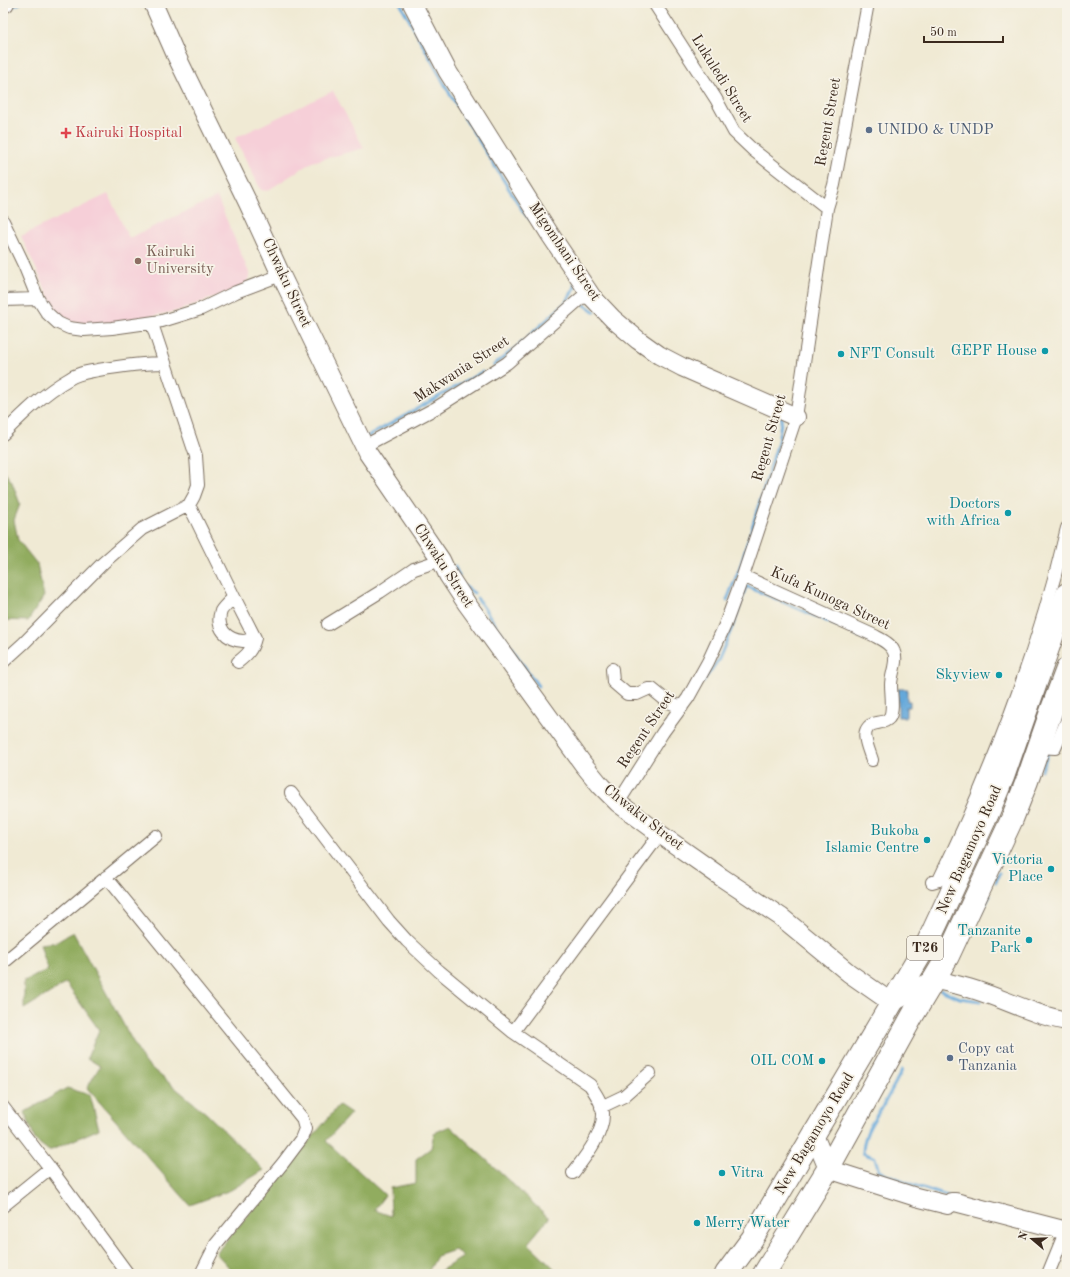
<svg xmlns="http://www.w3.org/2000/svg" width="1070" height="1277" viewBox="0 0 1070 1277" font-family="'Old Standard TT',serif">
<style>
.built{fill:#f6cfd8}
.forest{fill:#91ac5f;stroke:#666b3e}
.water{fill:#65a8da;stroke:#50697c}
.lines{fill:none;stroke-linecap:round;stroke-linejoin:round}
.stream{stroke:#65a8da;stroke-width:3}
.street-casing{stroke:#7a6d5e;stroke-width:14}
.secondary-casing{stroke:#7a6d5e;stroke-width:20}
.highway-casing{stroke:#7a6d5e;stroke-width:24}
.street{stroke:#fff;stroke-width:12}
.secondary{stroke:#fff;stroke-width:18}
.highway{stroke:#fff;stroke-width:22}
.service-dot{fill:#5c6f8a;stroke:#f7f3e8;stroke-width:1.5}
.health-dot{fill:#e0444e;stroke:#f7f3e8;stroke-width:1.5}
.education-dot{fill:#8d6e63;stroke:#f7f3e8;stroke-width:1.5}
.culture-dot{fill:#0f9aa8;stroke:#f7f3e8;stroke-width:1.5}
.labels{text-anchor:middle;dominant-baseline:central;stroke-width:3.5;stroke-linejoin:round;paint-order:stroke}
.shield{fill:#f7f3e8;stroke:#73665b;stroke-width:1}
.shield-label{font-size:14px;font-weight:bold;fill:#3b2a1e}
.street-label{font-size:15px;fill:#3b2a1e;stroke:#f7f3e8}
.service-label{font-size:15px;fill:#4e5e75;stroke:#f7f3e8;text-anchor:start}
.health-label{font-size:15px;fill:#be3a42;stroke:#f7f3e8;text-anchor:start}
.education-label{font-size:15px;fill:#785e54;stroke:#f7f3e8;text-anchor:start}
.culture-label{font-size:15px;fill:#0d838f;stroke:#f7f3e8;text-anchor:end}
</style>
<rect width="100%" height="100%" fill="#f7f3e8"/>
<filter id="ink" filterUnits="userSpaceOnUse"><feTurbulence type="fractalNoise" baseFrequency=".025" numOctaves="2"/><feDisplacementMap in="SourceGraphic" scale="8" xChannelSelector="R" yChannelSelector="G"/><feConvolveMatrix kernelMatrix="1 2 1 2 8 2 1 2 1" color-interpolation-filters="sRGB"/></filter>
<filter id="wash" filterUnits="userSpaceOnUse"><feTurbulence type="fractalNoise" baseFrequency=".012" numOctaves="4" result="noise"/><feDisplacementMap in="SourceGraphic" scale="16" xChannelSelector="R" yChannelSelector="G"/><feGaussianBlur stdDeviation="0.9" result="paint"/><feColorMatrix in="noise" values="0 0 0 0 0 0 0 0 0 0 0 0 0 0 0 0 0 1.4 0 .05"/><feComposite in="paint" operator="in"/></filter>
<g filter="url(#wash)">
<rect width="100%" height="100%" fill="#f0ead4"/>
<path class="built" d="M333,91L364,148L312,162L267,191L261,190L235,138Z
M108,194L129,238L217,197L250,275L245,286L177,311L153,316L98,325L71,322L58,316L21,236Z"/>
<path class="forest" d="M3,470L12,482L20,504L14,520L18,540L37,564L44,596L28,621L3,620Z
M73,932L144,1062L207,1114L264,1170L231,1190L190,1205L87,1088L100,1066L87,1058L99,1030L66,983L24,1009V981L48,970L40,944L57,942Z
M67,1088L90,1095L99,1129L49,1151L35,1140L25,1112Z
M339,1105L351,1113L326,1141L385,1195L374,1210L391,1216L390,1188L416,1183V1159L431,1148L434,1133L450,1126L549,1218L528,1243L560,1274H442L440,1271L463,1257L455,1250L437,1256L427,1274H235L216,1253Z"/>
<path class="water" d="M898,689H907V701H910V707H906V717H898Z"/>
<g class="lines">
<path class="stream" d="M400,3L451,96L524,213L531,220
M10,7L20,3
M585,305L595,312
M528,337L567,301L575,287L574,284
M494,365L524,341
M367,437L482,372
M455,567L459,576
M464,586L474,593
M477,598L538,686
M727,600L740,567L778,442L782,416
M703,682L719,659L736,618L746,586L836,625L880,646L888,651
M1042,770L1048,753
M996,882L999,873
M978,918L990,895
M941,990L960,998L980,1001
M902,1070C896,1082 890,1093 884,1104C873,1122 864,1131 863,1153L875,1158L879,1171L919,1187L947,1196"/>
</g>
</g>
<g filter="url(#ink)">
<g class="lines">
<g class="street-casing">
<path id="street" d="M654,3L716,99L734,132L753,150L827,208
M3,221L25,267L38,299L47,313L58,323L69,328L84,330L112,328L162,321L201,309L236,292L281,275
M3,300L38,299
M3,434C23,414 44,393 69,379C77,373 88,372 98,370C121,366 143,363 165,363
M367,452L370,443L436,408L507,363L581,298L592,297
M189,505L234,597L255,638C252,650 247,655 238,662
M743,576L873,635C880,639 891,643 894,652C898,661 891,674 891,685C891,693 894,712 889,718C882,726 871,719 866,731C863,738 870,753 872,760
M234,597C230,601 224,606 221,611C215,628 227,640 243,641C247,641 252,639 255,638
M328,624L380,592L414,569L441,560
M3,662L24,643L103,563L142,529L189,505L194,496L198,485L196,456L152,324
M612,669L613,682L627,694H637L648,689H652L668,702L682,707
M1039,747L1055,748L1067,720
M291,793L389,921L407,941L439,971L513,1032L590,1085C595,1093 602,1102 603,1113C604,1134 585,1157 573,1173
M618,803L663,732L688,698L708,662L725,625L743,576L796,417L827,208L834,185L838,164L868,3
M106,877L302,1118L305,1129L301,1139L283,1163L216,1244L201,1274
M932,882L939,880C994,767 1038,650 1067,528
M3,963L156,836
M513,1032L660,834
M3,1107L50,1168L128,1274
M601,1107L624,1096L650,1073
M3,1206L50,1168
M1048,1274L1066,1230"/>
</g>
<g class="secondary-casing">
<path id="secondary" d="M153,3L175,53L248,203L281,275L367,452L441,560L448,575L467,604L583,764L601,786L618,803L660,834L721,877L781,917L849,973L892,1003C899,999 929,981 935,980C940,980 948,983 953,984C993,992 1027,1014 1067,1021
M412,3L448,72L551,236L592,297L613,319L638,340L659,355L682,367L796,417
M3,4L5,3
M814,1135L828,1169L916,1197L948,1205L951,1202H955L1067,1231"/>
</g>
<g class="highway-casing">
<path id="highway" d="M726,1274L752,1239L928,942L988,813L1003,777L1067,594
M764,1274L828,1169L914,1013L948,956L1012,819L1027,781L1052,709L1067,669"/>
</g>
<use href="#street" class="street"/>
<use href="#secondary" class="secondary"/>
<use href="#highway" class="highway"/>
</g>
</g>
<g class="service-dot">
<circle cx="869" cy="130" r="4"/>
<circle cx="950" cy="1058" r="4"/>
</g>
<path class="health-dot" d="M64 127h4v4h4v4h-4v4h-4v-4h-4v-4h4z"/>
<circle class="education-dot" cx="138" cy="261" r="4"/>
<g class="culture-dot">
<circle cx="1045" cy="351" r="4"/>
<circle cx="841" cy="354" r="4"/>
<circle cx="1008" cy="513" r="4"/>
<circle cx="999" cy="675" r="4"/>
<circle cx="927" cy="840" r="4"/>
<circle cx="1051" cy="869" r="4"/>
<circle cx="1029" cy="940" r="4"/>
<circle cx="822" cy="1061" r="4"/>
<circle cx="722" cy="1173" r="4"/>
<circle cx="697" cy="1223" r="4"/>
</g>
<g class="labels">
<rect class="shield" x="907" y="936" width="36" height="24" rx="3"/>
<g class="shield-label">
<text x="925" y="948">T26</text>
</g>
<g class="street-label">
<text transform="translate(721 79) rotate(58)">Lukuledi Street</text>
<text transform="translate(829 122) rotate(-80)">Regent Street</text>
<text transform="translate(564 252) rotate(56)">Migombani Street</text>
<text transform="translate(286 283) rotate(65)">Chwaku Street</text>
<text transform="translate(462 370) rotate(-33)">Makwania Street</text>
<text transform="translate(770 438) rotate(-74)">Regent Street</text>
<text transform="translate(443 566) rotate(57)">Chwaku Street</text>
<text transform="translate(830 599) rotate(25)">Kufa Kunoga Street</text>
<text transform="translate(647 730) rotate(-56)">Regent Street</text>
<text transform="translate(643 818) rotate(38)">Chwaku Street</text>
<text transform="translate(970 850) rotate(-66)">New Bagamoyo Road</text>
<text transform="translate(815 1134) rotate(-59)">New Bagamoyo Road</text>
</g>
<g class="service-label">
<text x="877" y="130">UNIDO &amp; UNDP</text>
<text x="958" y="1049">Copy cat<tspan x="958" dy="17">Tanzania</tspan></text>
</g>
<g class="health-label">
<text x="75" y="133">Kairuki Hospital</text>
</g>
<g class="education-label">
<text x="146" y="252">Kairuki<tspan x="146" dy="17">University</tspan></text>
</g>
<g class="culture-label">
<text x="1037" y="351">GEPF House</text>
<text x="849" y="354" text-anchor="start">NFT Consult</text>
<text x="1000" y="504">Doctors<tspan x="1000" dy="17">with Africa</tspan></text>
<text x="991" y="675">Skyview</text>
<text x="919" y="831">Bukoba<tspan x="919" dy="17">Islamic Centre</tspan></text>
<text x="1043" y="860">Victoria<tspan x="1043" dy="17">Place</tspan></text>
<text x="1021" y="931">Tanzanite<tspan x="1021" dy="17">Park</tspan></text>
<text x="814" y="1061">OIL COM</text>
<text x="730" y="1173" text-anchor="start">Vitra</text>
<text x="705" y="1223" text-anchor="start">Merry Water</text>
</g>
</g>
<rect width="1070" height="1277" fill="none" stroke="#f7f3e8" stroke-width="16"/>
<g transform="translate(1032 1239) rotate(289)" stroke="#f7f3e8" stroke-width="3" paint-order="stroke">
<path d="M0-3L7 15L0 10L-7 15Z" fill="#3b2a1e"/>
<text y="-6" font-size="11" font-weight="bold" text-anchor="middle" fill="#3b2a1e">N</text>
</g>
<path d="M924 36v6h79v-6" fill="none" stroke="#3b2a1e" stroke-width="2"/>
<text x="930" y="36" font-size="12" fill="#3b2a1e" stroke="#f7f3e8" stroke-width="3" paint-order="stroke">50 m</text>
</svg>
